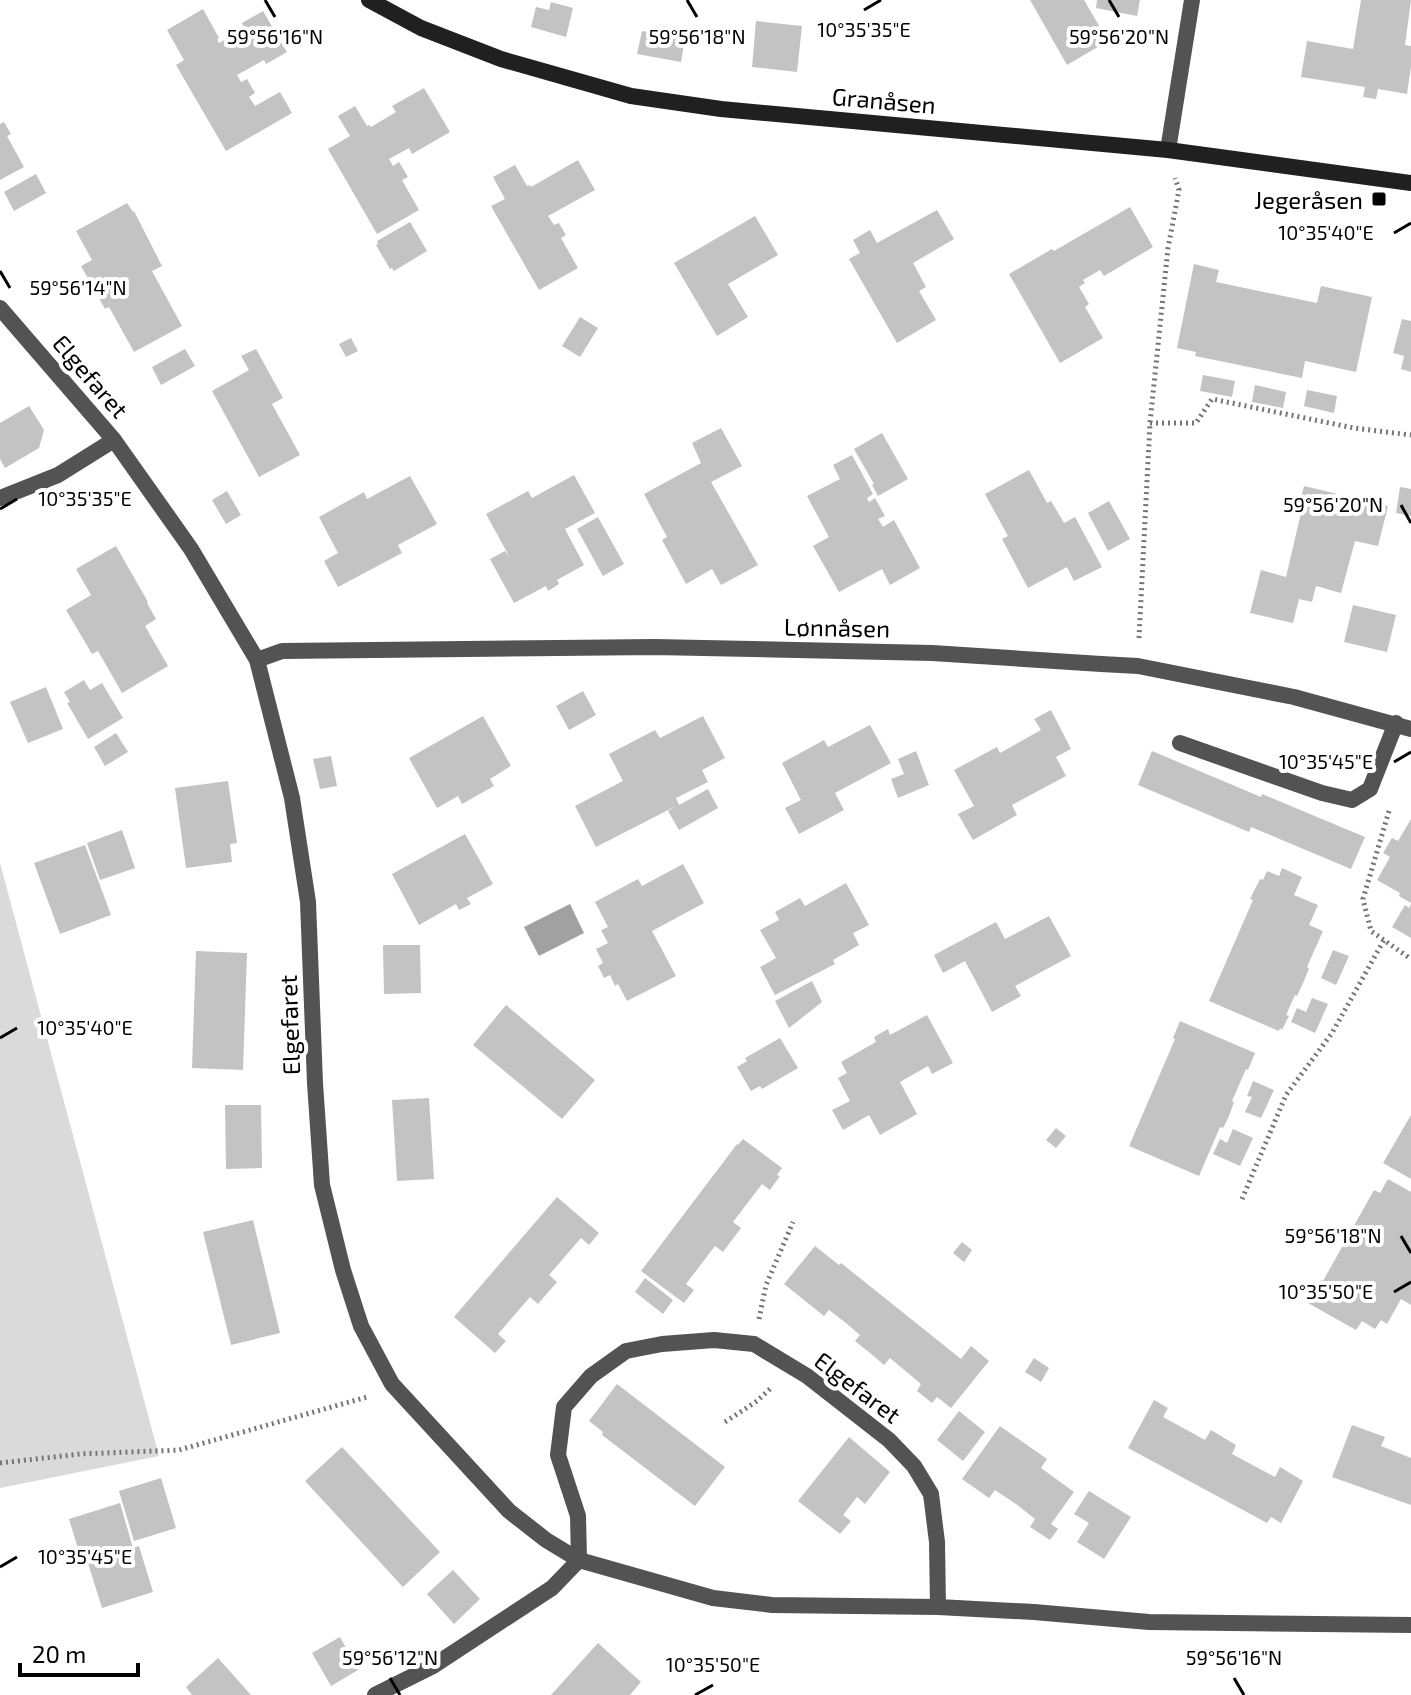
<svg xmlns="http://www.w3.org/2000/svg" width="1411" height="1695" viewBox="0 0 1411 1695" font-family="'Exo 2',sans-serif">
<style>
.green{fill:#dadada}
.water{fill:#a1a1a1}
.building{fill:#c3c3c3}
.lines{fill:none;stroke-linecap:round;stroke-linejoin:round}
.path{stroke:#757575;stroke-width:5;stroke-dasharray:2 4;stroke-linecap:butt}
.lane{stroke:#535353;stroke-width:16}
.street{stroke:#535353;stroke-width:16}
.secondary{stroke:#202020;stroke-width:16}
.ticks{fill:none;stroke:#000;stroke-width:3}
.poi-dot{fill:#000;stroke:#fff;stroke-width:3}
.labels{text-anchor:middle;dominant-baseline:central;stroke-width:8;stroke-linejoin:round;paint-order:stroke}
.street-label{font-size:24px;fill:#000;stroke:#fff}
.poi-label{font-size:24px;fill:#000;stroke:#fff;text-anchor:end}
.ticks-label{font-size:20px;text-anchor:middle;fill:#000;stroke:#fff;stroke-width:8;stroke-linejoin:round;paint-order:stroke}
</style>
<rect width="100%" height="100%" fill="#fff"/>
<path class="green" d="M0,863L159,1456L0,1488Z"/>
<path class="water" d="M570,904L584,933L539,956L524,927Z"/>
<path class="building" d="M1030,0H1084L1108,41L1067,65Z
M1097,0H1140L1137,16L1096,8Z
M1361,0H1411L1405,45L1411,46V66L1407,94L1378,89L1376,99L1363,97L1365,87L1301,77L1307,41L1353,49Z
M551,2L573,8L566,37L531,27L536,7L549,10Z
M203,9L219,38L217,39L219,43L245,29L242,23L263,11L287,52L266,64L264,60L237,75L241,82L247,79L255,93L249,97L255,106L280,92L292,113L226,151L176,65L184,60L167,30Z
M756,21L802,26L797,72L752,67Z
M642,31L685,39L681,62L637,54Z
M424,88L450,132L412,154L409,148L389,159L393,166L399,162L408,177L402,180L419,210L377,234L328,149L350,136L338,116L355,106L367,126L369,125L371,127L396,112L392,106Z
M4,122L11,134L7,136L24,167L0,180V124Z
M578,160L595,190L548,216L554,225L559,223L566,235L561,238L578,268L539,290L491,206L505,199L493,177L515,165L527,186L530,185L531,187Z
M36,174L46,193L14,211L4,192Z
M127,203L133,212L134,211L162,266L152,271L182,326L134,352L109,307L105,309L81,266L92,260L76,231Z
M1130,207L1153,247L1104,276L1100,270L1083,280L1085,283L1079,287L1089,304L1085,307L1103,338L1060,363L1009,274L1052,249L1054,251Z
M937,210L954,239L913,263L926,287L919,291L936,320L897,343L849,259L860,253L853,240L870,230L877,243Z
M755,216L778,255L728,284L748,317L717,336L674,263Z
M410,222L427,251L394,271L392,268L390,269L376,245L378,244L377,241Z
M1194,264L1219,270L1216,282L1317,303L1321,286L1372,297L1356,372L1305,361L1302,378L1195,356L1196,352L1177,348Z
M580,317L598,328L580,357L562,346Z
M1402,319L1411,321V372L1401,369L1404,356L1393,353Z
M351,338L358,351L346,357L339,344Z
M185,349L195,366L161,385L152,367Z
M256,349L283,398L272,404L300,455L259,477L212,391L249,370L241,356Z
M1203,375L1235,381L1232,397L1200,391Z
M1255,385L1286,392L1283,408L1252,402Z
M1307,390L1337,396L1334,413L1304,406Z
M29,406L44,430L39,448L5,468L0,459V423Z
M721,428L742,466L711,482L758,565L721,585L712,569L686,584L662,540L667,537L644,494L701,463L692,443Z
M882,433L908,479L878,496L872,485L874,484L854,449Z
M852,455L873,494L867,498L869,502L875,498L885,516L878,519L883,527L894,520L920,568L890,585L882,569L839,592L813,546L829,537L807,496L840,479L833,465Z
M1029,470L1047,503L1051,501L1064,523L1075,517L1102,567L1074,581L1067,567L1028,588L1002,539L1008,536L985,494Z
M574,475L595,513L565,529L584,565L557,580L559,584L548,591L546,586L514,603L490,559L505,551L509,556L486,514L528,491L532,498Z
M410,476L437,524L398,545L402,553L338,587L324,561L338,553L319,517L364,492L367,499Z
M1304,486L1388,506L1378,546L1355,541L1341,593L1316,586L1312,602L1299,599L1293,623L1250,613L1261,570L1286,577L1301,513L1298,511Z
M1400,487L1411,489V516L1396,513Z
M227,491L241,515L226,524L212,500Z
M1109,501L1130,539L1108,551L1088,513Z
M598,517L624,564L603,576L577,529Z
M116,546L148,602L147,603L156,619L145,626L168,666L122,693L98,651L92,654L66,610L91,595L76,569Z
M1353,605L1396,615L1387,652L1344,642Z
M84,680L90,690L102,683L123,718L88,739L67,703L70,702L64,692Z
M46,687L63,729L28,743L10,702Z
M583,691L596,715L569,730L556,706Z
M1051,710L1071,749L1056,757L1066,776L1012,805L1017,815L973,840L958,814L974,806L954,770L997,747L1000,753L1041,730L1034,719Z
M483,716L511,766L490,779L494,786L462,804L458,796L437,808L409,758Z
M703,716L725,758L702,770L708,782L676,798L679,805L708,789L718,808L679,830L668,811L676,806L596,847L575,806L623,781L609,754L655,730L660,738Z
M870,725L891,763L835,793L844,810L799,834L785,808L801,800L782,763L824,740L828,747Z
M116,733L128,752L105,766L94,747Z
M916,751L929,785L898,798L891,779L904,774L898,759Z
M1152,751L1261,797L1262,794L1365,837L1351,869L1251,827L1249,832L1138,785Z
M331,756L337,786L320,789L313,759Z
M228,781L237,843L230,844L232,862L186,868L175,788Z
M1411,819V903L1399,896L1400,893L1377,880L1390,857L1383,853L1392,838L1398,841Z
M122,830L135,868L100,880L87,843Z
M465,834L493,884L467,898L471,904L459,910L456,904L419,925L392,874Z
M85,845L111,915L60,934L34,863Z
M683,864L704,903L652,931L676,976L627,1001L618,984L615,986L610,975L604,978L598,966L603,963L596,949L608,943L601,930L608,927L595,902L638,879L642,886Z
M1282,868L1302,877L1294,895L1318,905L1309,925L1323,931L1307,967L1309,968L1304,981L1297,996L1295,995L1286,1015L1289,1016L1282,1030L1280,1028L1279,1031L1209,1001L1253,900L1250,899L1260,879L1263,880L1267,871L1279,876Z
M846,883L869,925L853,933L859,945L833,960L835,964L775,995L760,967L776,958L760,930L779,920L775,912L800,898L805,906Z
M1411,904V938L1392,927L1405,905L1409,908Z
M1049,916L1071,956L1015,986L1021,996L992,1012L965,961L943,973L934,955L996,922L1005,939Z
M383,945H420L421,993L384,994Z
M1333,950L1349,956L1336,985L1321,978Z
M196,951L247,953L243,1070L192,1068Z
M812,981L822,1002L789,1028L775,1001Z
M1312,998L1328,1004L1315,1033L1291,1022L1297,1008L1306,1012Z
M506,1005L595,1080L562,1119L473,1045Z
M927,1015L953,1063L932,1074L928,1066L900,1082L917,1114L880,1135L869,1115L843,1130L832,1110L850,1101L838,1078L847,1073L841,1062L876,1042L874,1037L888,1029L890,1035Z
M1180,1021L1255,1053L1248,1070L1246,1069L1232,1101L1234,1102L1229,1116L1223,1128L1220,1127L1199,1176L1129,1146L1175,1039L1173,1038Z
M780,1038L798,1068L762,1089L760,1086L751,1091L737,1067L747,1061L745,1058Z
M1253,1081L1274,1090L1261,1118L1245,1112L1252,1097L1247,1096Z
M429,1098L434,1179L397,1181L392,1100Z
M225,1105H261L262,1168L226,1169Z
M1411,1115V1179L1383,1163Z
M1056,1128L1066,1136L1056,1148L1046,1140Z
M1233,1129L1253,1138L1240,1166L1213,1154L1220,1139L1227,1143Z
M743,1139L782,1168L777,1175L780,1176L770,1190L762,1184L733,1222L741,1228L723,1252L715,1246L686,1284L694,1290L684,1303L641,1271L737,1144L738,1145Z
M1388,1179L1411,1192V1305L1401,1299L1387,1324L1381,1320L1375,1329L1362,1321L1356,1330L1308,1303L1321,1280L1323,1281L1374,1190L1380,1193Z
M557,1197L599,1233L589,1245L581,1238L549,1275L557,1282L538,1304L530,1297L498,1334L506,1341L495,1353L454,1317Z
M253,1220L280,1333L231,1345L203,1232Z
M962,1242L972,1250L964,1262L953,1253Z
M815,1246L839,1265L841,1263L961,1359L971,1346L989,1361L951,1408L937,1397L932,1403L917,1391L921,1384L890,1358L884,1365L870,1353L855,1341L860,1335L846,1323L829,1310L824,1316L784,1284Z
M645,1278L673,1300L663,1314L635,1292Z
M1034,1358L1049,1368L1041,1382L1025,1372Z
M617,1384L725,1467L695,1506L602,1435L603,1432L589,1421Z
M1154,1400L1168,1408L1163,1417L1185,1429L1205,1440L1211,1430L1236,1445L1232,1454L1275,1477L1280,1467L1303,1481L1281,1523L1271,1517L1267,1523L1128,1448Z
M959,1411L985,1432L963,1461L937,1440Z
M1352,1425L1385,1437L1381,1446L1411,1458V1505L1332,1477Z
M1000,1426L1047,1459L1041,1468L1074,1492L1051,1524L1058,1529L1050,1540L1030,1527L1035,1519L1016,1504L995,1490L989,1498L962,1479Z
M849,1437L890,1472L865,1504L857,1497L843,1515L851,1521L840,1534L798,1501Z
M342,1447L440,1552L403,1587L305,1481Z
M161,1478L176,1528L134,1541L119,1491Z
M1089,1491L1131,1517L1104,1559L1077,1542L1089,1523L1074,1514Z
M120,1503L133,1548L139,1546L153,1592L102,1608L88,1563L83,1565L69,1519Z
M453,1570L480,1599L454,1624L427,1594Z
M340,1637L358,1670L331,1686L312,1653Z
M598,1643L641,1682L630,1695H551Z
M218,1658L251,1695H192L186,1687Z"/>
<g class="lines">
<path class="path" d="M1150,423H1196L1212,399L1354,428L1411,435
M1139,638L1150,423L1168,248L1179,190L1175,178
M1389,811L1363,899L1371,931L1411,959
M1242,1199L1286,1095L1332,1033L1384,940
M759,1319L766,1285L793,1222
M725,1422L757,1401L771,1388
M0,1463L80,1454L179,1450L367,1397"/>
<path class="lane" d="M1180,743L1322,793L1352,800L1370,789L1396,723"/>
<path class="street" d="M1168,150L1192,0
M0,308L114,440L191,549L257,660L292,798L308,902L315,1083L322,1185L343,1270L361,1326L392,1384L509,1511L546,1540L579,1560L713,1598L772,1605L938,1607L1034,1612L1149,1622L1411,1625
M0,498L58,475L114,440
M257,660L282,651L655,647L932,653L1101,664L1138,666L1294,697L1411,729
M375,1695L433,1666L552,1588L579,1560L578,1516L558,1455L564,1407L591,1376L626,1351L662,1344L714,1340L754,1344L807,1376L889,1440L914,1466L931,1494L937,1542L938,1607"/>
<path class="secondary" d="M369,0L421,28L501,59L631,96L721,109L1168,150L1411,183"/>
</g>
<path class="ticks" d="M265,0L275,17M687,0L697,17M1109,0L1119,17M864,10L881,0M1394,233L1411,223M0,271L10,288M1401,505L1411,523M0,509L17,499M1394,762L1411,752M0,1038L17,1028M1401,1236L1411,1253M1394,1292L1411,1282M0,1567L17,1557M390,1678L400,1695M1234,1678L1244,1695M695,1695L713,1685"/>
<rect class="poi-dot" x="1371" y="191" width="16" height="16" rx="4"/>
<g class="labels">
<g class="street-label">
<text transform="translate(884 100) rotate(5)">Granåsen</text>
<text transform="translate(91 376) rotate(49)">Elgefaret</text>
<text transform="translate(837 627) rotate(1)">Lønnåsen</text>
<text transform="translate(289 1025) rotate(-92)">Elgefaret</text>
<text transform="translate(858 1387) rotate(37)">Elgefaret</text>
</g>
<g class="poi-label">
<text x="1363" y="199">Jegeråsen</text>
</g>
</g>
<g class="ticks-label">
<text x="864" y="37">10°35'35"E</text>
<text x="275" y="44">59°56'16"N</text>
<text x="697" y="44">59°56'18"N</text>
<text x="1119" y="44">59°56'20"N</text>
<text x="1326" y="240">10°35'40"E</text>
<text x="78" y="295">59°56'14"N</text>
<text x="85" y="506">10°35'35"E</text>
<text x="1333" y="512">59°56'20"N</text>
<text x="1326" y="769">10°35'45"E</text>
<text x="85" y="1035">10°35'40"E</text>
<text x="1333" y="1243">59°56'18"N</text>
<text x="1326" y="1299">10°35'50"E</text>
<text x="85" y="1564">10°35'45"E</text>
<text x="390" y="1665">59°56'12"N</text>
<text x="1234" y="1665">59°56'16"N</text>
<text x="713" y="1672">10°35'50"E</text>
</g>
<path d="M20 1663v12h118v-12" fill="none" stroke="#000000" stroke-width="4"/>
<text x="32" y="1663" font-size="24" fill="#000000" stroke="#ffffff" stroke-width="6" paint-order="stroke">20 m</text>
</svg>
